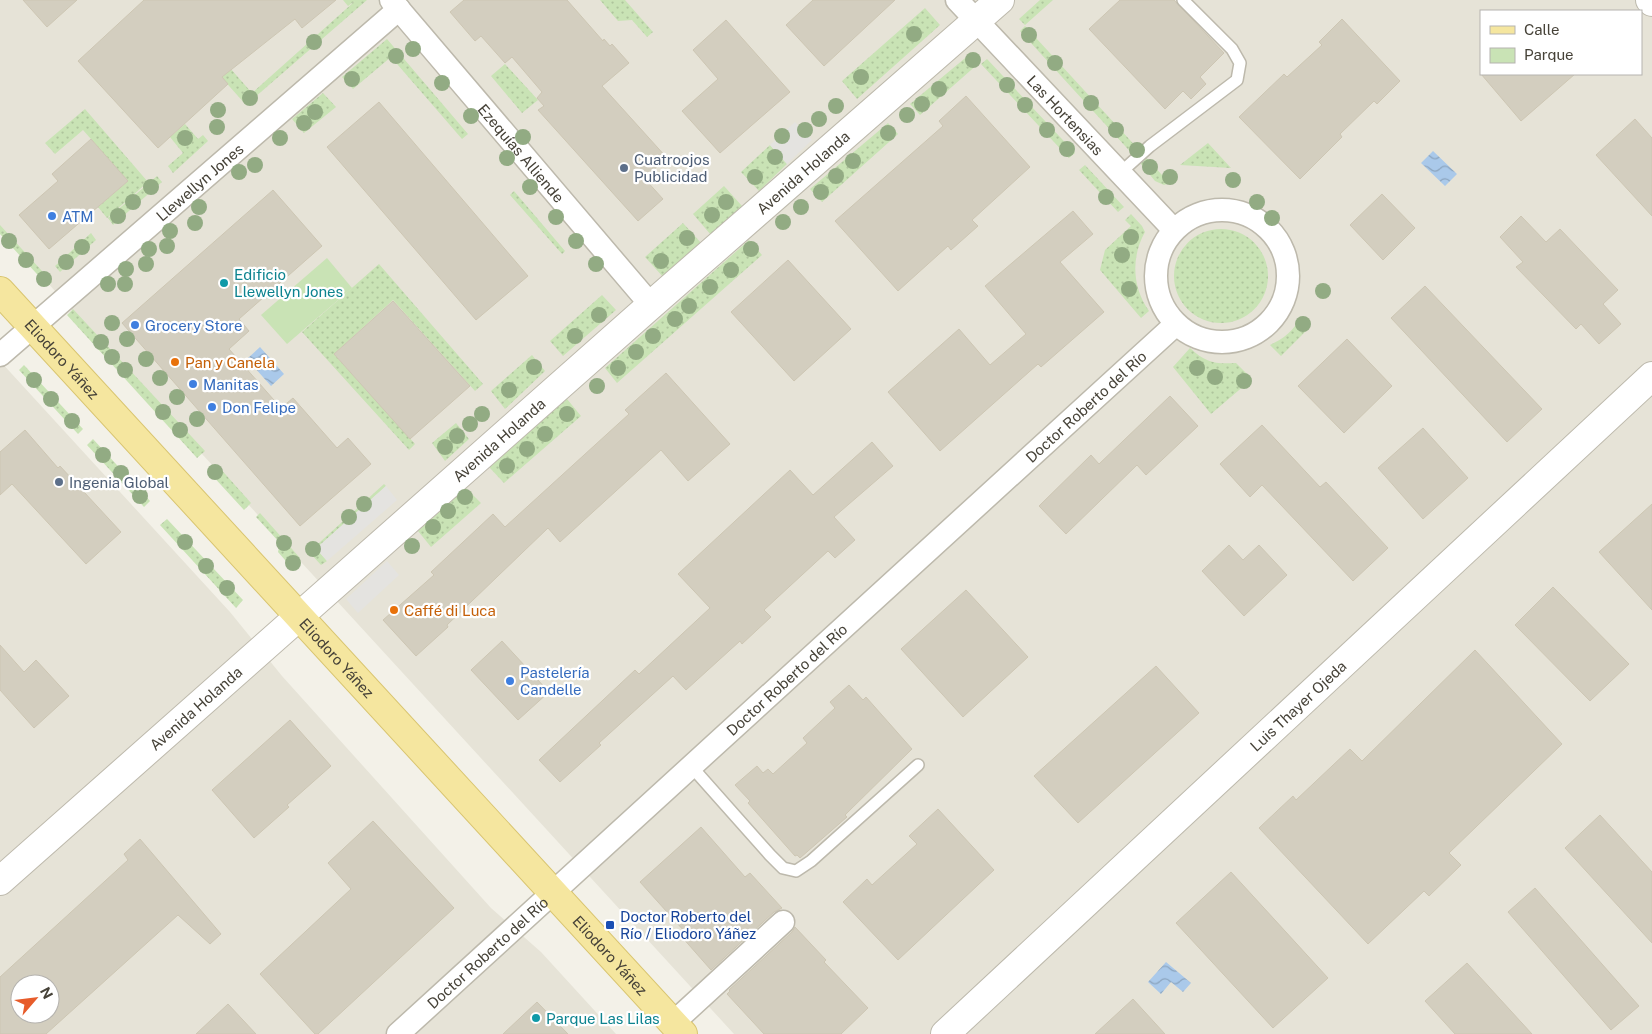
<svg xmlns="http://www.w3.org/2000/svg" width="1652" height="1034" viewBox="0 0 1652 1034" font-family="'Public Sans',sans-serif">
<style>
.residential{fill:#e6e3d7;fill-rule:evenodd}
.grass{fill:url(#grass-dots)}
.green{fill:#c9e3b5}
.parking{fill:#e4e3e0}
.water{fill:url(#water-waves)}
.building{fill:#d3cebf;stroke:#cdc6b3;fill-rule:evenodd}
.lines{fill:none;stroke-linecap:round;stroke-linejoin:round}
.service-casing{stroke:#bdb9ac;stroke-width:14}
.minor-casing{stroke:#bdb9ac;stroke-width:25}
.tertiary-casing{stroke:#bdb9ac;stroke-width:30}
.primary-casing{stroke:#d9c570;stroke-width:30}
.service{stroke:#fff;stroke-width:11}
.minor{stroke:#fff;stroke-width:22}
.tertiary{stroke:#fff;stroke-width:28}
.primary{stroke:#f5e69f;stroke-width:28}
.tree{fill:#92ab83}
.service-dot{fill:#5c6f8a;stroke:#fff;stroke-width:2}
.shop-dot{fill:#3f7fe0;stroke:#fff;stroke-width:2}
.culture-dot{fill:#0f9aa8;stroke:#fff;stroke-width:2}
.food-dot{fill:#e8710a;stroke:#fff;stroke-width:2}
.transit-dot{fill:#1a4fb4;stroke:#fff;stroke-width:2}
.labels{text-anchor:middle;dominant-baseline:central;stroke-width:4.5;stroke-linejoin:round;paint-order:stroke}
.street-label{font-size:15px;fill:#464238;stroke:#fff}
.service-label{font-size:15px;fill:#4e5e75;stroke:#fff;text-anchor:start}
.shop-label{font-size:15px;fill:#366cbe;stroke:#fff;text-anchor:start}
.culture-label{font-size:15px;fill:#0d838f;stroke:#fff;text-anchor:start}
.food-label{font-size:15px;fill:#c56008;stroke:#fff;text-anchor:start}
.transit-label{font-size:15px;fill:#164399;stroke:#fff;text-anchor:start}
</style>
<defs>
<pattern id="grass-dots" width="8" height="8" patternUnits="userSpaceOnUse" patternTransform="scale(1.25)"><rect width="8" height="8" fill="#c9e3b5"/><path d="M2 2h.1M6 6h.1" fill="none" stroke="#aec49c" stroke-width="1.8" stroke-linecap="round"/></pattern>
<pattern id="water-waves" width="16" height="10" patternUnits="userSpaceOnUse" patternTransform="scale(1.25)"><rect width="16" height="10" fill="#aac9ea"/><path d="M0 5q4-4 8 0t8 0" fill="none" stroke="#8ca5bf"/></pattern>
</defs>
<rect width="100%" height="100%" fill="#f3f1e8"/>
<path class="residential" d="M0,0H1652V1034H734L125,370L0,229ZM1481,11H1641V74H1481Z
M0,361L230,612L282,676L491,908L541,952L616,1034H0ZM20,984H50V1014H20Z"/>
<path class="grass" d="M170,0L252,93L355,1L348,6L343,0H367L246,105L156,4Z
M600,0H625L653,32L647,37L632,20L618,21Z
M1040,0H1053L1025,25L1019,19Z
M925,8L940,25L857,99L842,81Z
M1025,26L1141,152L1136,158L1020,31Z
M387,39L468,134L462,139L391,57L353,89L342,77Z
M970,54L979,63L920,115L910,104Z
M987,59L1075,153L1069,158L981,64Z
M505,64L538,100L522,113L491,76Z
M323,93L336,107L304,133L292,119Z
M85,109L148,182L107,218L98,207L128,181L83,130L55,154L45,143Z
M888,123L898,134L822,202L810,189Z
M185,124L198,139L203,135L208,141L173,173L168,166L183,153L170,137Z
M1208,143L1231,168L1180,165Z
M770,145L787,164L759,191L741,172Z
M1142,153L1162,175L1174,176L1170,183L1164,185L1155,181L1136,158Z
M1085,165L1124,207L1118,212L1079,170Z
M157,176L162,182L113,225L108,218Z
M724,186L742,206L711,235L693,214Z
M514,191L565,251L562,254L510,195Z
M1131,214L1142,226L1145,232C1131,257 1132,287 1149,311L1141,318L1100,270L1105,250L1131,226L1125,220Z
M683,223L702,244L664,278L645,257Z
M0,225L52,282L48,286L0,234Z
M1174 276a47 47 0 1 1 94 0a47 47 0 1 1-94 0Z
M91,233L96,240L60,272L55,266Z
M749,240L762,255L617,383L605,368Z
M379,264L483,384L475,391L393,300L334,354L415,444L409,450L302,332Z
M602,295L616,310L563,356L550,341Z
M73,309L205,451L197,458L67,315Z
M1301,316L1310,327L1281,356L1270,345C1283,339 1295,330 1301,316Z
M1190,348C1206,363 1215,364 1236,363L1252,379L1211,414L1173,367Z
M532,355L545,371L505,409L491,391Z
M24,365L83,429L78,434L19,370Z
M567,399L581,416L504,483L489,467Z
M456,423L469,439L445,461L432,443Z
M93,439L150,501L144,507L87,445Z
M218,466L251,503L244,510L210,473Z
M384,484L386,486L320,545V553L327,561L321,565L309,552Z
M466,488L481,503L431,547L418,531Z
M260,513L300,558L292,568L278,552L280,543L256,517Z
M167,519L243,600L236,608L160,525Z"/>
<path class="green" d="M327,258L352,288L287,344L261,315Z"/>
<path class="parking" d="M795,122L812,140L787,164L770,145Z
M386,486L397,500L327,561L320,553V545Z
M387,561L399,575L358,613L346,599Z"/>
<path class="water" d="M1433,151L1457,174L1445,186L1421,163Z
M260,347L284,374L271,386L247,359Z
M1166,962L1191,983L1183,992L1171,982L1161,994L1148,982Z"/>
<path class="building" d="M23,0H77L47,27Z
M144,0H336L302,28L295,19L222,77L228,84L158,148L78,61Z
M464,0H567L603,41L604,39L610,46L612,44L629,63L602,86L667,158L644,178L663,199L638,221L538,110L544,106L537,98L542,92L512,57L505,63L481,36L475,41L450,12Z
M813,0H895L824,66L786,25Z
M1120,0H1174L1224,53L1200,77L1206,84L1191,99L1183,91L1165,109L1089,29Z
M1342,19L1400,81L1377,104L1374,101L1340,134L1342,137L1300,179L1239,117L1284,74L1287,77L1322,45L1319,42Z
M726,20L790,92L720,153L682,111L718,79L693,50Z
M1481,74H1575L1521,121Z
M966,96L1030,167L972,220L978,226L951,250L948,246L898,291L835,221L943,126L939,121Z
M379,102L528,276L476,320L327,147Z
M1635,119L1652,138V216L1596,155Z
M91,139L128,181L49,249L19,215L58,181L52,174Z
M273,190L322,246L239,319L249,331L229,349L281,408L293,398L337,448L348,438L371,464L300,526L122,323Z
M1382,194L1415,228L1383,260L1350,225Z
M1073,211L1093,234L1060,262L1104,312L1041,367L1038,364L940,451L888,392L959,329L990,365L1026,334L985,286Z
M1521,216L1546,242L1560,229L1618,290L1603,304L1621,324L1599,344L1581,324L1576,329L1516,267L1523,262L1500,237Z
M788,260L851,329L794,381L731,312Z
M1425,286L1542,409L1507,442L1391,318Z
M393,301L470,386L410,439L334,354Z
M1347,339L1392,386L1344,433L1298,386Z
M666,373L730,444L688,481L661,450L560,542L548,528L447,625L448,627L416,656L383,620L434,575L431,572L493,514L505,527L629,414L625,410Z
M1170,396L1198,426L1146,475L1137,465L1066,534L1039,506L1091,455L1099,464Z
M1262,425L1320,487L1326,482L1388,548L1353,581L1262,485L1250,497L1220,464Z
M1423,428L1468,478L1423,519L1378,468Z
M25,430L58,468L60,466L121,532L86,564L12,484L0,495V452Z
M872,442L893,466L834,517L855,540L835,558L828,551L764,610L771,617L742,644L740,641L686,690L673,676L599,743L601,745L560,782L539,760L635,670L639,674L710,608L678,574L790,470L813,495Z
M1652,504V610L1599,552Z
M1229,545L1243,560L1259,545L1287,575L1244,616L1202,571Z
M1553,587L1629,664L1590,701L1515,625Z
M966,590L1028,657L963,717L901,649Z
M502,641L549,692L518,720L471,670Z
M0,645L24,672L36,660L69,696L34,728L0,690Z
M1475,650L1562,744L1449,853L1461,865L1429,896L1424,891L1368,944L1259,828L1293,796L1296,800L1350,749L1362,761Z
M1156,666L1199,713L1078,823L1034,776Z
M849,685L863,700L866,697L912,749L845,815L847,817L800,858L797,855L795,856L748,803L750,801L735,785L757,766L763,773L768,769L773,774L807,743L803,738L835,708L830,702Z
M290,720L331,766L287,805L289,807L254,838L212,790Z
M938,809L994,870L898,960L843,902L867,879L872,885L917,844L909,836Z
M1600,815L1652,872V943L1565,848Z
M373,821L454,908L318,1034H315L260,974L351,889L328,863Z
M701,827L745,877L750,873L782,908L774,912L711,970L681,936L685,932L640,882Z
M140,839L221,934L210,944L178,915L46,1034H0V977L128,860L124,854ZM20,984H50V1014H20Z
M1231,872L1328,978L1273,1028L1176,923Z
M1535,888L1639,1006L1611,1030L1508,912Z
M795,927L826,960L824,962L868,1008L841,1034H764L727,994L730,991L729,990L792,932Z
M1467,963L1532,1034H1455L1425,1001Z
M1133,999L1165,1034H1095Z
M537,1002L568,1034H503Z
M228,1004L256,1034H196Z"/>
<g class="lines">
<g class="service-casing">
<path id="service" d="M1120,173L1150,146L1237,80L1240,63L1232,49L1183,0
M691,766L770,855L783,868L796,871L811,861L918,765"/>
</g>
<g class="minor-casing">
<g id="minor">
<path id="s1" d="M391,0L651,305"/>
<path id="s2" d="M957,0L1174,230"/>
<circle cx="1222" cy="276" r="66"/>
<path id="s3" d="M0,355L399,9"/>
<path d="M673,1023L783,922"/>
<path id="s4" d="M398,1034L1176,324"/>
</g>
</g>
<g class="tertiary-casing">
<g id="tertiary">
<path d="M1650,0L1652,2"/>
<path id="s5" d="M0,881L651,305L1000,0"/>
<path id="s6" d="M945,1034L1652,376"/>
</g>
</g>
<g class="primary-casing">
<g id="primary">
<path id="s7" d="M0,291L683,1034"/>
</g>
</g>
<use href="#service" class="service"/>
<use href="#minor" class="minor"/>
<use href="#tertiary" class="tertiary"/>
<use href="#primary" class="primary"/>
</g>
<g class="tree">
<circle cx="914" cy="34" r="8"/>
<circle cx="1029" cy="35" r="8"/>
<circle cx="314" cy="42" r="8"/>
<circle cx="413" cy="49" r="8"/>
<circle cx="396" cy="56" r="8"/>
<circle cx="973" cy="60" r="8"/>
<circle cx="1055" cy="63" r="8"/>
<circle cx="861" cy="77" r="8"/>
<circle cx="352" cy="79" r="8"/>
<circle cx="442" cy="83" r="8"/>
<circle cx="1007" cy="85" r="8"/>
<circle cx="939" cy="89" r="8"/>
<circle cx="250" cy="98" r="8"/>
<circle cx="1091" cy="103" r="8"/>
<circle cx="922" cy="104" r="8"/>
<circle cx="1025" cy="105" r="8"/>
<circle cx="836" cy="106" r="8"/>
<circle cx="218" cy="110" r="8"/>
<circle cx="315" cy="112" r="8"/>
<circle cx="907" cy="115" r="8"/>
<circle cx="471" cy="116" r="8"/>
<circle cx="819" cy="119" r="8"/>
<circle cx="304" cy="123" r="8"/>
<circle cx="217" cy="127" r="8"/>
<circle cx="805" cy="130" r="8"/>
<circle cx="1047" cy="130" r="8"/>
<circle cx="1116" cy="130" r="8"/>
<circle cx="888" cy="133" r="8"/>
<circle cx="782" cy="136" r="8"/>
<circle cx="523" cy="137" r="8"/>
<circle cx="185" cy="138" r="8"/>
<circle cx="280" cy="138" r="8"/>
<circle cx="1067" cy="149" r="8"/>
<circle cx="1137" cy="150" r="8"/>
<circle cx="775" cy="157" r="8"/>
<circle cx="507" cy="158" r="8"/>
<circle cx="853" cy="161" r="8"/>
<circle cx="255" cy="165" r="8"/>
<circle cx="1150" cy="167" r="8"/>
<circle cx="239" cy="172" r="8"/>
<circle cx="836" cy="176" r="8"/>
<circle cx="755" cy="177" r="8"/>
<circle cx="1170" cy="177" r="8"/>
<circle cx="1233" cy="180" r="8"/>
<circle cx="151" cy="187" r="8"/>
<circle cx="530" cy="187" r="8"/>
<circle cx="821" cy="192" r="8"/>
<circle cx="1106" cy="197" r="8"/>
<circle cx="133" cy="202" r="8"/>
<circle cx="726" cy="202" r="8"/>
<circle cx="1257" cy="202" r="8"/>
<circle cx="199" cy="207" r="8"/>
<circle cx="801" cy="207" r="8"/>
<circle cx="712" cy="215" r="8"/>
<circle cx="118" cy="216" r="8"/>
<circle cx="556" cy="217" r="8"/>
<circle cx="1272" cy="218" r="8"/>
<circle cx="783" cy="222" r="8"/>
<circle cx="195" cy="223" r="8"/>
<circle cx="170" cy="231" r="8"/>
<circle cx="1131" cy="237" r="8"/>
<circle cx="687" cy="238" r="8"/>
<circle cx="9" cy="241" r="8"/>
<circle cx="576" cy="241" r="8"/>
<circle cx="167" cy="246" r="8"/>
<circle cx="82" cy="247" r="8"/>
<circle cx="149" cy="249" r="8"/>
<circle cx="751" cy="249" r="8"/>
<circle cx="1122" cy="255" r="8"/>
<circle cx="26" cy="260" r="8"/>
<circle cx="661" cy="261" r="8"/>
<circle cx="66" cy="262" r="8"/>
<circle cx="146" cy="264" r="8"/>
<circle cx="596" cy="264" r="8"/>
<circle cx="126" cy="269" r="8"/>
<circle cx="731" cy="270" r="8"/>
<circle cx="44" cy="279" r="8"/>
<circle cx="108" cy="284" r="8"/>
<circle cx="125" cy="284" r="8"/>
<circle cx="710" cy="287" r="8"/>
<circle cx="1129" cy="289" r="8"/>
<circle cx="1323" cy="291" r="8"/>
<circle cx="689" cy="306" r="8"/>
<circle cx="599" cy="315" r="8"/>
<circle cx="675" cy="319" r="8"/>
<circle cx="112" cy="323" r="8"/>
<circle cx="1303" cy="324" r="8"/>
<circle cx="575" cy="336" r="8"/>
<circle cx="653" cy="336" r="8"/>
<circle cx="127" cy="339" r="8"/>
<circle cx="101" cy="342" r="8"/>
<circle cx="636" cy="352" r="8"/>
<circle cx="112" cy="357" r="8"/>
<circle cx="146" cy="359" r="8"/>
<circle cx="534" cy="367" r="8"/>
<circle cx="618" cy="368" r="8"/>
<circle cx="1197" cy="368" r="8"/>
<circle cx="125" cy="370" r="8"/>
<circle cx="1215" cy="377" r="8"/>
<circle cx="160" cy="378" r="8"/>
<circle cx="34" cy="380" r="8"/>
<circle cx="1244" cy="381" r="8"/>
<circle cx="597" cy="386" r="8"/>
<circle cx="509" cy="390" r="8"/>
<circle cx="177" cy="397" r="8"/>
<circle cx="51" cy="399" r="8"/>
<circle cx="163" cy="412" r="8"/>
<circle cx="482" cy="414" r="8"/>
<circle cx="567" cy="414" r="8"/>
<circle cx="197" cy="419" r="8"/>
<circle cx="72" cy="421" r="8"/>
<circle cx="470" cy="424" r="8"/>
<circle cx="180" cy="430" r="8"/>
<circle cx="545" cy="434" r="8"/>
<circle cx="457" cy="436" r="8"/>
<circle cx="445" cy="447" r="8"/>
<circle cx="527" cy="449" r="8"/>
<circle cx="103" cy="455" r="8"/>
<circle cx="507" cy="466" r="8"/>
<circle cx="215" cy="472" r="8"/>
<circle cx="121" cy="473" r="8"/>
<circle cx="140" cy="496" r="8"/>
<circle cx="465" cy="497" r="8"/>
<circle cx="364" cy="504" r="8"/>
<circle cx="448" cy="511" r="8"/>
<circle cx="349" cy="517" r="8"/>
<circle cx="433" cy="527" r="8"/>
<circle cx="185" cy="542" r="8"/>
<circle cx="284" cy="543" r="8"/>
<circle cx="412" cy="546" r="8"/>
<circle cx="313" cy="549" r="8"/>
<circle cx="293" cy="563" r="8"/>
<circle cx="206" cy="566" r="8"/>
<circle cx="227" cy="588" r="8"/>
</g>
<g class="service-dot">
<circle cx="624" cy="168" r="5"/>
<circle cx="59" cy="482" r="5"/>
</g>
<g class="shop-dot">
<circle cx="52" cy="216" r="5"/>
<circle cx="135" cy="325" r="5"/>
<circle cx="193" cy="384" r="5"/>
<circle cx="212" cy="407" r="5"/>
<circle cx="510" cy="681" r="5"/>
</g>
<g class="culture-dot">
<circle cx="224" cy="283" r="5"/>
<circle cx="536" cy="1018" r="5"/>
</g>
<g class="food-dot">
<circle cx="175" cy="362" r="5"/>
<circle cx="394" cy="610" r="5"/>
</g>
<rect class="transit-dot" x="605" y="920" width="10" height="10" rx="2.5"/>
<g class="labels">
<g class="street-label">
<text stroke="none"><textPath href="#s2" startOffset="158">Las Hortensias</textPath></text>
<text stroke="none"><textPath href="#s1" startOffset="201">Ezequías Alliende</textPath></text>
<text stroke="none"><textPath href="#s5" startOffset="1071">Avenida Holanda</textPath></text>
<text stroke="none"><textPath href="#s3" startOffset="264">Llewellyn Jones</textPath></text>
<text stroke="none"><textPath href="#s7" startOffset="92">Eliodoro Yáñez</textPath></text>
<text stroke="none"><textPath href="#s4" startOffset="931">Doctor Roberto del Río</textPath></text>
<text stroke="none"><textPath href="#s5" startOffset="666">Avenida Holanda</textPath></text>
<text stroke="none"><textPath href="#s7" startOffset="498">Eliodoro Yáñez</textPath></text>
<text stroke="none"><textPath href="#s4" startOffset="526">Doctor Roberto del Río</textPath></text>
<text stroke="none"><textPath href="#s6" startOffset="482">Luis Thayer Ojeda</textPath></text>
<text stroke="none"><textPath href="#s5" startOffset="261">Avenida Holanda</textPath></text>
<text stroke="none"><textPath href="#s4" startOffset="121">Doctor Roberto del Río</textPath></text>
<text stroke="none"><textPath href="#s7" startOffset="902">Eliodoro Yáñez</textPath></text>
</g>
<g class="service-label">
<text x="634" y="159">Cuatroojos<tspan x="634" dy="17">Publicidad</tspan></text>
<text x="69" y="482">Ingenia Global</text>
</g>
<g class="shop-label">
<text x="62" y="216">ATM</text>
<text x="145" y="325">Grocery Store</text>
<text x="203" y="384">Manitas</text>
<text x="222" y="407">Don Felipe</text>
<text x="520" y="672">Pastelería<tspan x="520" dy="17">Candelle</tspan></text>
</g>
<g class="culture-label">
<text x="234" y="274">Edificio<tspan x="234" dy="17">Llewellyn Jones</tspan></text>
<text x="546" y="1018">Parque Las Lilas</text>
</g>
<g class="food-label">
<text x="185" y="362">Pan y Canela</text>
<text x="404" y="610">Caffé di Luca</text>
</g>
<g class="transit-label">
<text x="620" y="916">Doctor Roberto del<tspan x="620" dy="17">Río / Eliodoro Yáñez</tspan></text>
</g>
</g>
<rect x="1480" y="10" width="162" height="65" fill="#ffffff" stroke="#b5b3af"/>
<rect x="1490" y="26" width="25" height="8" fill="#f5e69f" stroke="#b5b3af"/>
<text x="1524" y="35" font-size="15" fill="#464238">Calle</text>
<rect x="1490" y="48" width="25" height="15" fill="#c9e3b5" stroke="#b5b3af"/>
<text x="1524" y="60" font-size="15" fill="#464238">Parque</text>
<g transform="translate(35 999) rotate(62)"><circle r="24" fill="#ffffff" stroke="#b5b3af"/>
<path d="M0-4L9 19L0 12L-9 19Z" fill="#e75c2b"/>
<text y="-8" font-size="14" font-weight="bold" text-anchor="middle" fill="#464238">N</text>
</g>
</svg>
